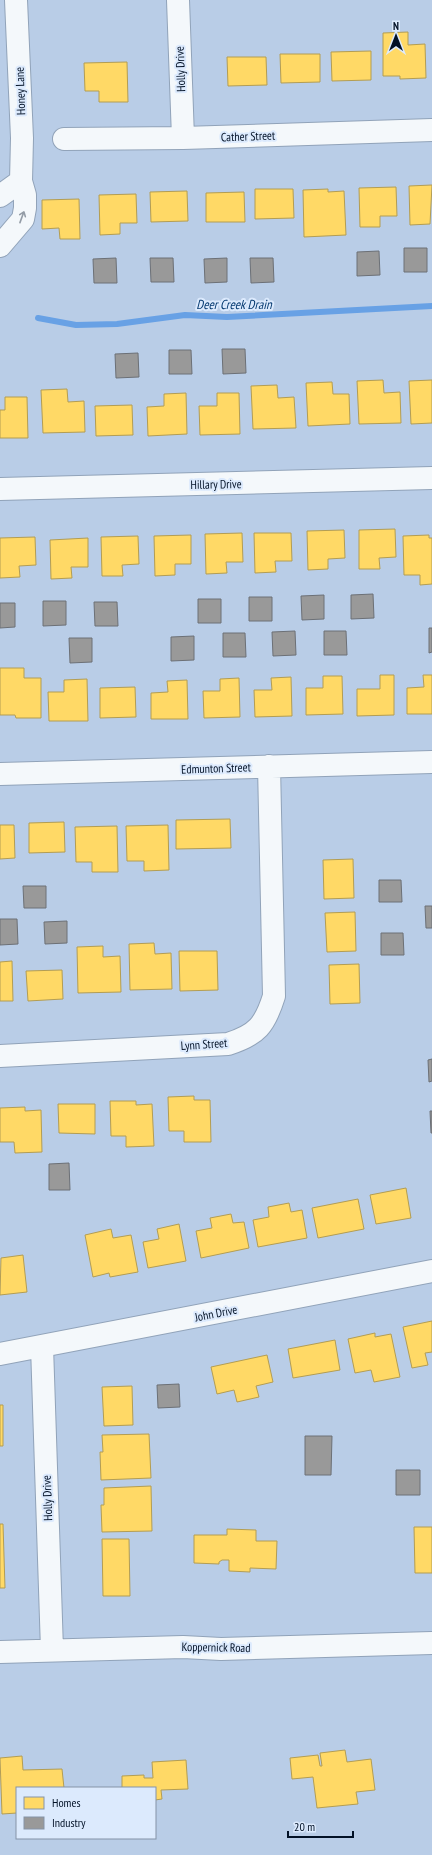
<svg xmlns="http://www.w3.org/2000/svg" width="432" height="1855" viewBox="0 0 432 1855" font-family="'PT Sans Narrow',sans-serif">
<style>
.homes{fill:#ffd966;stroke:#b39d53}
.industry{fill:#999;stroke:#6c7076}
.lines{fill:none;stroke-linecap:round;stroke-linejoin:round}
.stream{stroke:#68a1e5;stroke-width:6}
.street-casing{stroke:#91a3b9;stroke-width:24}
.street{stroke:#f4f8fb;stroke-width:22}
.oneway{stroke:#939ca6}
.labels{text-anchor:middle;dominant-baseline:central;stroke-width:4;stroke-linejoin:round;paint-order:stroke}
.street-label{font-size:12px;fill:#021126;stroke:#dceafd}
.water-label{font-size:13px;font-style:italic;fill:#043970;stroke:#dceafd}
</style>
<rect width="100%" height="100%" fill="#b9cde7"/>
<path class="homes" d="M408,32V45L425,44L426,78L400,79V76H383V33Z
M371,51V80L332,81L331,52Z
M280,54H320V82L281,83Z
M227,57H266L267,85L228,86Z
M127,62L128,102H99V91H85L84,63Z
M432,185L430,224L410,225L409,186Z
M396,187L397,216H380V227H360L359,188Z
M255,189H293L294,218L255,219Z
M328,189V192L344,191L346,235L304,237L303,190Z
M187,191L188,221L151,222L150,192Z
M244,192L245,222H206V193Z
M136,194L137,223H120V234L100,235L99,195Z
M79,199L80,239H60L59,228L42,229V200Z
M383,380L384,393L400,392L401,423L359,424L357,381Z
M432,380V423L411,424L409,381Z
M332,382L333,394H349L350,424L308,426L306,383Z
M277,385L278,398L294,397L296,428L253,429L251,386Z
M67,389L68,402L84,401L85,432L43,433L41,390Z
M186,393L187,434L148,436L147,407L164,406V394Z
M217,393H239L240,434L200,435L199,406H217Z
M5,397H27L28,438H0V410H5Z
M132,405L133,435L96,436L95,406Z
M395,529L396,557L379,558L380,569H359V530Z
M344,530L345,558L328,559V569L308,570L307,531Z
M242,533L243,562H226L227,573L206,574L205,534Z
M254,533H291L292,561H275L276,572L255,573Z
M191,535V564H175V575L155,576L154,536Z
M429,535V538H432V584L420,585V575H404L403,536Z
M138,536L139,564L122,565L123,576H102L101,537Z
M35,537L36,565L19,566L20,577L0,578V538Z
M88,538V567H71L72,578L51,579L50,540Z
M0,668H24V678H41V718H16L15,715H0Z
M380,675H394V715L357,716V689H380Z
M423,675H432V714H407V688L424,687Z
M323,676H342L343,714L306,715V688H323Z
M291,677L292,716L255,717L254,690H272L271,678Z
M239,678L240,717L204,718L203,691H220V679Z
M87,679L88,721H49L48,692H64V680Z
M187,680L188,719H151V693L168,692L167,681Z
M135,687L136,717L100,718V688Z
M230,819L231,848L176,849V820Z
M64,822L65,852L29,853V823Z
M0,825H14L15,858L0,859Z
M168,825L169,870L144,871V861H127L126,826Z
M117,826L118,872H92V862H76L75,827Z
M353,859L354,898L324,899L323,860Z
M355,912L356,951L327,952L325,913Z
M154,943L155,954L171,953L172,989L130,990L129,944Z
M103,946V957L120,956L121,992L78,993L77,947Z
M179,951H217L218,990L180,991Z
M12,961L13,1001H0V962Z
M359,964L360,1003L330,1004L329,965Z
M62,970L63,999L28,1001L26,971Z
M194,1096V1100H210L211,1142H184V1131H169L168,1097Z
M110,1101H136V1105L152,1104L154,1146L126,1147V1136H111Z
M58,1104H95V1134L59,1133Z
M25,1107V1111L41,1110L42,1152L15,1153L14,1142H0V1108Z
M406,1188L411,1218L376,1224L370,1195Z
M358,1199L364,1229L318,1238L312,1208Z
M289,1203L291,1212L302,1210L307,1238L258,1247L253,1220L269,1217L268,1207Z
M231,1214L233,1223L244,1222L249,1248L201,1258L196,1231L212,1228L210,1218Z
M179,1224L186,1261L148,1268L143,1242L159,1239L157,1229Z
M111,1229L113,1238L131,1235L138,1272L110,1277L109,1273L93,1277L85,1235Z
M23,1255L27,1292L0,1295L1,1258Z
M432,1321V1352L425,1353L428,1365L412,1368L403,1327Z
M375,1333V1337L391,1334L400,1377L374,1382L371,1370L355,1373L348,1339Z
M335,1340L340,1370L293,1378L288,1349Z
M267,1355L273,1382L256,1386L259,1397L237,1402L234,1390L217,1394L211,1367Z
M132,1386L133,1425L104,1426L102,1387Z
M0,1405H3V1446H0Z
M149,1434L151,1478L101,1480L100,1452H103L102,1435Z
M151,1486L152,1531L102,1532L101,1505H104V1488Z
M0,1524H3L5,1588H0Z
M414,1527H432V1573H415Z
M227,1529L256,1530V1541H277L276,1569L250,1568V1572L229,1571V1560H222L219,1562V1564L194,1563V1535H227Z
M102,1539H129L130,1596H103Z
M345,1750L347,1762L371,1759L375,1790L356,1792L358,1804L317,1808L313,1777L292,1779L290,1758L318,1755L320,1766H322L320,1753Z
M22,1756L23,1770L62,1769L64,1788H17V1813L2,1814L0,1758Z
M186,1760L188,1789L161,1790L162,1799L155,1800V1788H122V1776L144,1775V1778H153L152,1762Z"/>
<path class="industry" d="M404,248H427V272H404Z
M379,251L380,275L357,276V252Z
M116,258L117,283H94L93,259Z
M150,258H173L174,282H151Z
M227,258V282L205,283L204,259Z
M250,258H273L274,282L251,283Z
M222,349H245L246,373L223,374Z
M169,350H191L192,374H169Z
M138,353L139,377L116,378L115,354Z
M373,594L374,618L351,619V595Z
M324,595V619L302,620L301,596Z
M249,597H272V621H249Z
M198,599H221V623H198Z
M43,601H66V625L43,626Z
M94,602H117L118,626H95Z
M0,603H15V627L0,628Z
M429,628H432V652L429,653Z
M295,631L296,655L273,656L272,632Z
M324,631H346L347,655H324Z
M223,633H245L246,657H223Z
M194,636V660L171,661V637Z
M69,638H92V662L70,663Z
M379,880H401L402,902H379Z
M23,886H46V908H24Z
M425,906H432V928H426Z
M0,919H17L18,944L0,945Z
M67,921V943L45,944L44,922Z
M381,933H403L404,955H381Z
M432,1059V1081L429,1082L428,1060Z
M430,1111H432V1133H431Z
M69,1163L70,1190H49V1164Z
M179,1384L180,1407L158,1408L157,1385Z
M305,1436H332L331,1475H305Z
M396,1470H420V1495H396Z"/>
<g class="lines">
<path class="stream" d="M38,318L76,325L117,324L185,315L227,317L432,306"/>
<g class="street-casing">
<path id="street" d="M178,0L183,138
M64,139L183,138L432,130
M0,196L21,181
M0,246L23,219L25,208V195L21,181L22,138L16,0
M0,489L432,478
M0,774L432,762
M0,1056L228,1044C257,1035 265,1025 274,996L269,766
M42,1346L52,1650
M0,1354L432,1271
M0,1652L183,1647L221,1649L432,1643"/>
</g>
<use href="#street" class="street"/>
</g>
<defs><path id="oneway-shaft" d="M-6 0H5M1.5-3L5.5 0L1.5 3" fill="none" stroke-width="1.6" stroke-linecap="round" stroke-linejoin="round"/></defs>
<use class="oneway" href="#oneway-shaft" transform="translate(22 217) rotate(-70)"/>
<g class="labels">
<g class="street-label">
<text transform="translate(180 69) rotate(-92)">Holly Drive</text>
<text transform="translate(20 91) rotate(-92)">Honey Lane</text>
<text transform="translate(248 136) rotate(-2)">Cather Street</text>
<text transform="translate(216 484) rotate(-1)">Hillary Drive</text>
<text transform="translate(216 768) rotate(-2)">Edmunton Street</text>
<text transform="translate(204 1044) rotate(-4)">Lynn Street</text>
<text transform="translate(216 1313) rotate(-11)">John Drive</text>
<text transform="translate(47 1498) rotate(-92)">Holly Drive</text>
<text transform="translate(216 1647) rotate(1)">Koppernick Road</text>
</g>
<g class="water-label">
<text x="234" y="304">Deer Creek Drain</text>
</g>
</g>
<rect x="16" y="1787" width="140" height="52" fill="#dceafd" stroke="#8593a7"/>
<rect x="24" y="1797" width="20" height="12" fill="#ffd966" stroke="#8593a7"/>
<text x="52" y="1807" font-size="12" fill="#021126">Homes</text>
<rect x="24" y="1817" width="20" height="12" fill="#999999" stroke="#8593a7"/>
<text x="52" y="1827" font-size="12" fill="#021126">Industry</text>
<g transform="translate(396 36)" stroke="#dceafd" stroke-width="3" paint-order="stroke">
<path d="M0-3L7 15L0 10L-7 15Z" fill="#021126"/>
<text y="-6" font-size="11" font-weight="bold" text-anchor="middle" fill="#021126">N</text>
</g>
<path d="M288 1831v6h65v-6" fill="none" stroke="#021126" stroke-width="2"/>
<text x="294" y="1831" font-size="12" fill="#021126" stroke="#dceafd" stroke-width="3" paint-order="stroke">20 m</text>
</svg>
